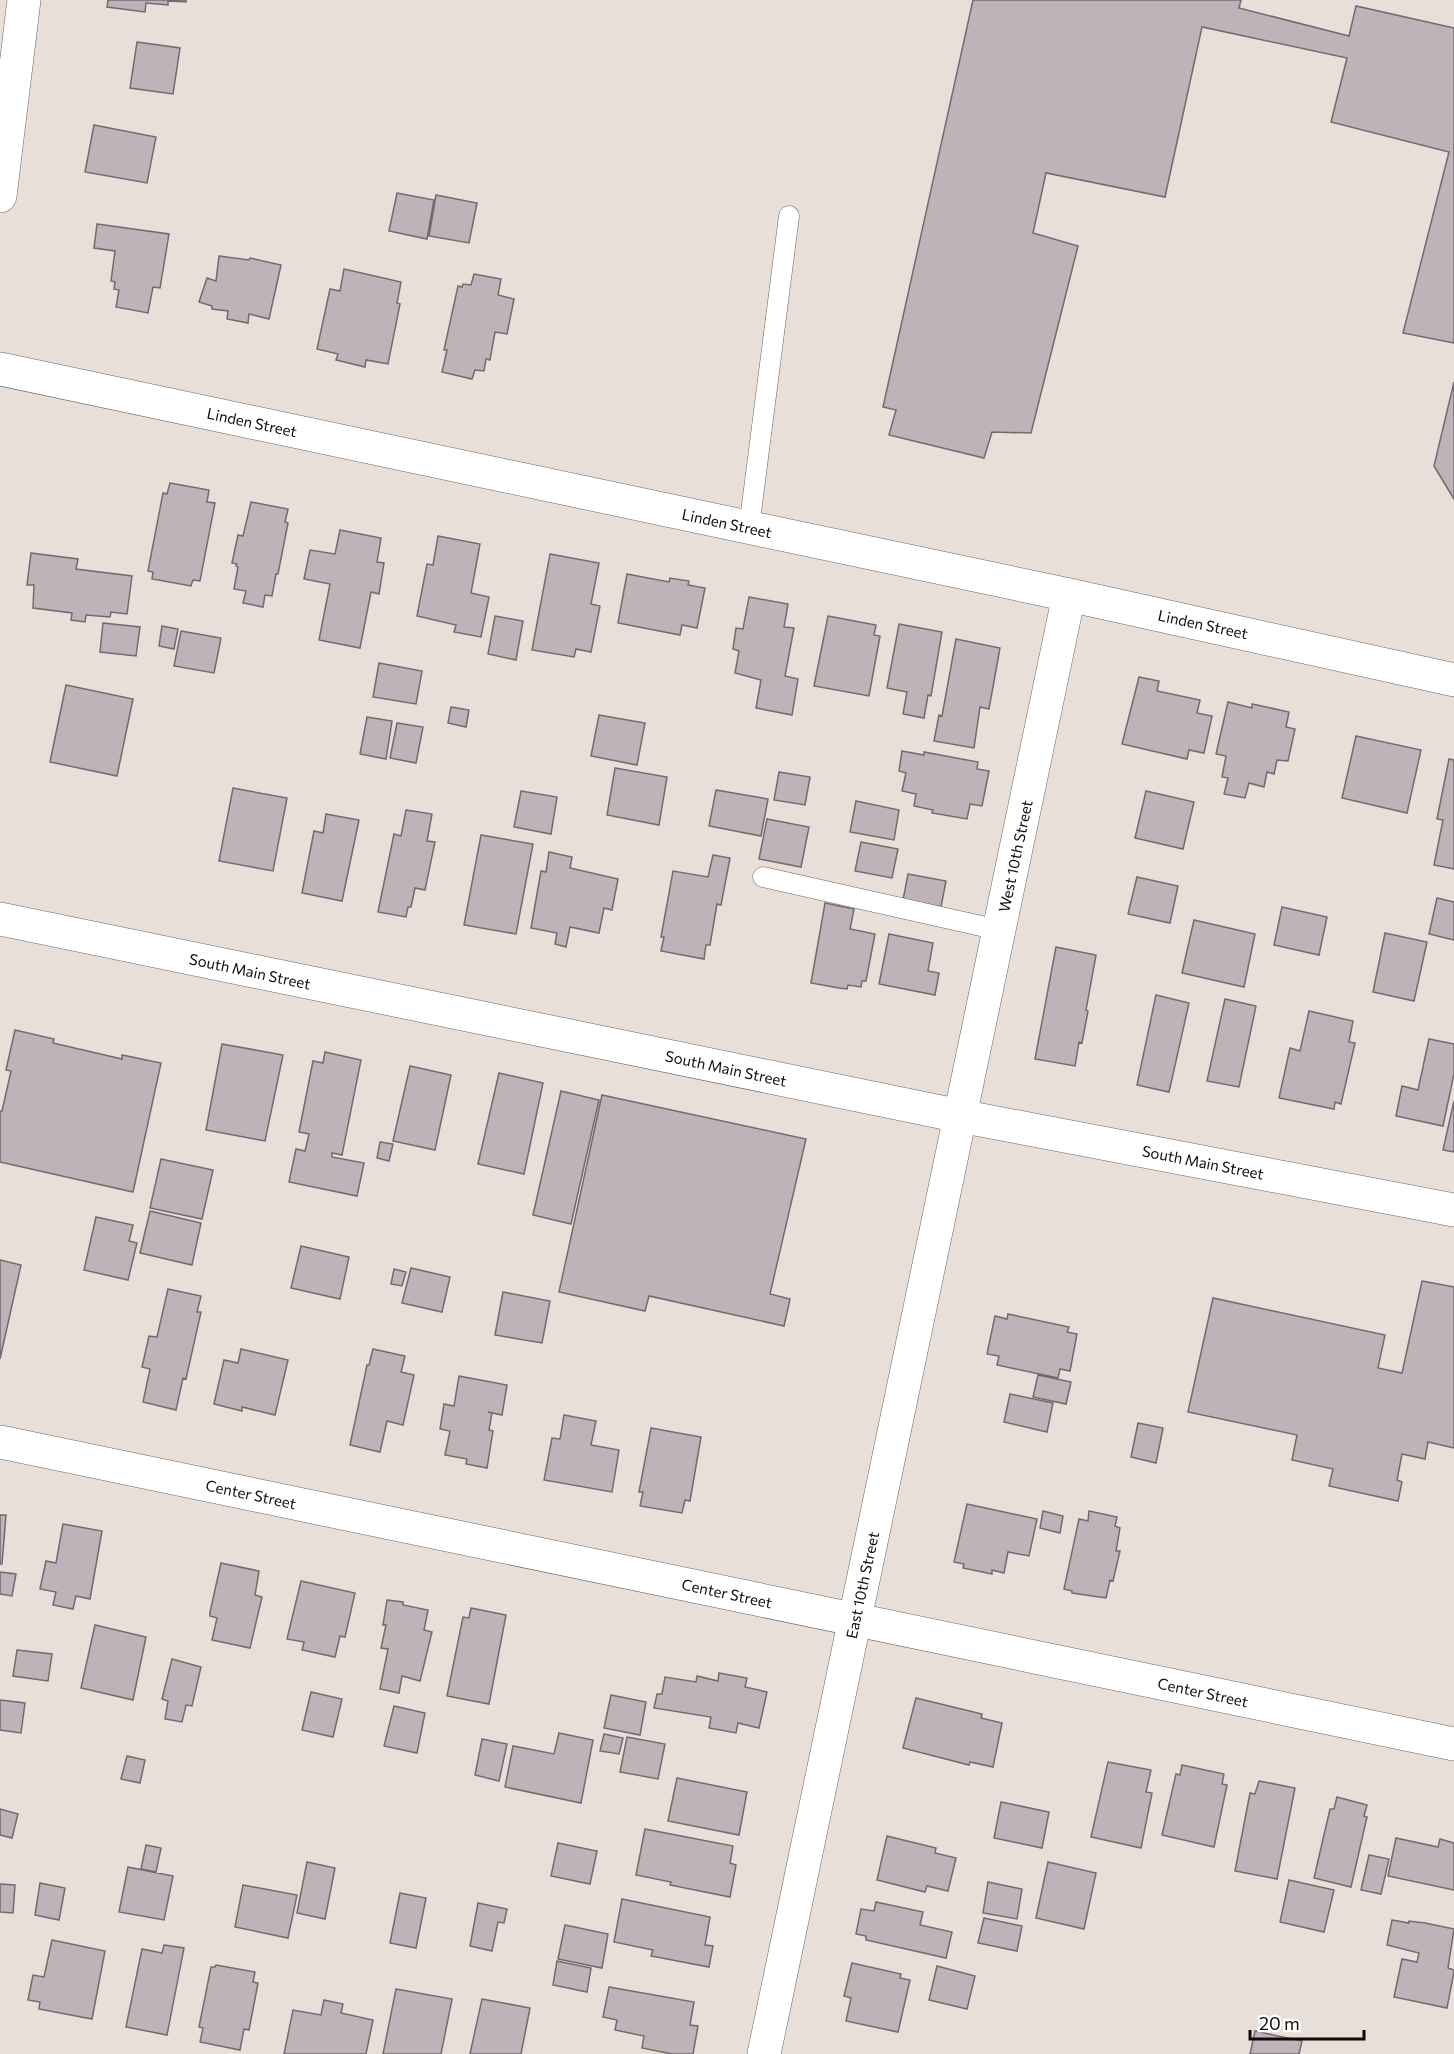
<svg xmlns="http://www.w3.org/2000/svg" width="1454" height="2054" viewBox="0 0 1454 2054" font-family="Commissioner,sans-serif">
<style>
.building{fill:#bdb3b9;stroke:#736a6f;stroke-width:1.5}
.lines{fill:none;stroke-linecap:round;stroke-linejoin:round}
.service-casing{stroke:#6c635e;stroke-width:21}
.minor-casing{stroke:#6c635e;stroke-width:34}
.secondary-casing{stroke:#6c635e;stroke-width:34}
.service{stroke:#fff;stroke-width:20}
.minor{stroke:#fff;stroke-width:33}
.secondary{stroke:#fff;stroke-width:33}
.labels{text-anchor:middle;dominant-baseline:central;stroke-width:4.5;stroke-linejoin:round;paint-order:stroke}
.street-label{font-size:15px;fill:#0e0b09;stroke:#fff}
</style>
<rect width="100%" height="100%" fill="#e9dfd9"/>
<path class="building" d="M108,0H186V2L168,1V5L146,3L145,12L107,7Z
M973,0H1241L1239,8L1349,36L1356,6L1454,28V343L1403,333L1449,152L1331,122L1347,58L1202,27L1165,197L1046,173L1033,233L1078,246L1031,433L992,432L984,458L889,435L896,410L883,407Z
M137,42L180,48L173,94L130,88Z
M94,125L156,137L147,183L85,172Z
M397,193L434,200L427,239L389,231Z
M436,195L477,203L469,243L429,236Z
M97,224L169,234L160,288L153,287L148,313L116,307L119,290L114,289L115,282L111,281L115,251L94,248Z
M219,256L249,260L250,258L281,265L269,319L249,314L248,323L227,319L228,311L212,309V306L199,302L207,278L216,281Z
M344,269L401,282L397,303L400,304L388,364L366,360L365,367L336,360L338,354L317,349L330,289L340,291Z
M474,274L501,279L498,295L514,299L507,334L495,332L490,360L486,359L484,371L475,370L472,379L442,372L447,350H444L458,286L462,287L463,284L471,285Z
M1454,382V499L1434,466Z
M170,483L209,490L207,502L215,503L200,581L193,580L191,586L152,579L153,572L148,571L163,493L167,494Z
M251,502L288,509L285,522L288,523L278,574H276L272,596L265,595L263,607L243,603L246,591L234,589L238,567L236,566L237,564L232,563L238,535L243,536Z
M340,530L381,538L377,562L384,563L379,594L371,592L360,648L319,640L330,584L304,579L310,550L335,554Z
M438,536L480,544L471,593L489,597L481,637L454,632L456,625L417,616L427,564L433,565Z
M31,553L78,559L76,569L132,576L127,614L111,612L110,617L86,615L85,622L71,620L72,613L33,608L34,585H27Z
M550,554L599,563L591,604L600,606L591,652L576,649L574,657L532,650Z
M627,574L669,582L670,578L689,581L688,585L705,588L697,628L682,625L680,635L618,623Z
M749,597L788,604L784,627L794,628L785,676L798,679L792,715L756,708L761,680L735,673L739,651L733,649L736,628L743,629Z
M495,616L523,621L516,660L488,654Z
M828,616L876,625L874,635L880,636L869,696L814,686Z
M103,623L140,627L136,656L100,652Z
M899,624L942,632L931,696L928,695L924,718L903,714L907,692L887,688Z
M162,626L178,629L174,649L159,646Z
M181,631L221,638L214,673L174,666Z
M956,639L1000,648L989,709L980,707L974,748L934,741L939,715L942,716Z
M379,663L422,671L416,704L373,697Z
M1139,677L1159,681L1157,691L1200,700L1197,713L1212,716L1204,753L1189,750L1187,759L1122,744Z
M66,685L133,699L117,776L50,762Z
M1228,702L1252,708V704L1289,712L1286,727L1295,729L1288,761L1277,760L1274,774L1267,772L1264,787L1249,783L1245,798L1224,794L1228,778L1222,777L1226,756L1216,754Z
M451,707L469,710L466,727L448,723Z
M599,715L645,723L637,765L591,756Z
M367,717L392,721L386,759L360,754Z
M397,723L423,727L416,763L390,758Z
M1356,736L1421,750L1407,813L1342,798Z
M902,751L924,755V752L978,762L977,769L989,771L982,806L970,804L967,819L932,813L933,810L914,806L916,794L902,791L906,773L899,771Z
M1449,759L1454,760V869L1434,865L1443,820L1437,819Z
M615,768L667,777L659,825L607,815Z
M779,772L810,777L805,805L774,800Z
M233,788L287,798L273,871L219,861Z
M716,790L768,799L761,836L709,826Z
M521,791L557,797L551,834L514,827Z
M1146,791L1194,802L1183,849L1135,838Z
M856,801L899,810L894,840L850,832Z
M406,810L432,814L427,841L435,842L425,890L415,888L411,907H408L406,917L378,912L394,834L401,836Z
M326,814L359,820L342,901L302,893L314,831L323,833Z
M767,819L809,827L801,867L759,859Z
M481,835L533,844L516,934L464,925Z
M861,842L898,849L892,878L855,871Z
M549,852L572,857L570,868L618,879L612,910L604,908L599,933L570,927L566,947L555,944L557,933L531,928L541,871L546,872Z
M713,855L730,858L721,905L717,904L710,945H706L704,959L661,951L664,937H661L673,871L708,877Z
M908,874L946,881L941,907L903,900Z
M1137,877L1178,886L1170,923L1128,914Z
M1437,898L1454,902V940L1429,934Z
M825,903L854,909L850,929L875,934L866,981H862L861,987L848,985L847,989L839,988L811,983Z
M1282,907L1327,917L1319,955L1274,945Z
M1194,920L1255,934L1244,987L1182,973Z
M1385,933L1427,942L1414,1001L1373,992Z
M889,934L933,943L928,971L939,973L935,995L879,984Z
M1056,947L1096,955L1086,1010L1088,1011L1082,1043L1079,1042L1075,1066L1035,1059Z
M1156,995L1189,1003L1169,1092L1137,1085Z
M1225,999L1256,1006L1239,1087L1207,1081Z
M1309,1011L1353,1021L1349,1042L1355,1043L1341,1104L1335,1102L1334,1109L1279,1098L1290,1048L1300,1051Z
M15,1030L54,1039L53,1043L122,1059V1055L161,1063L133,1192L0,1162V1111H2L11,1071L6,1070Z
M1429,1039L1454,1044V1074L1443,1126L1396,1116L1402,1086L1418,1090Z
M222,1044L283,1055L265,1141L206,1130Z
M325,1052L361,1060L342,1155L332,1153V1157L364,1163L357,1196L289,1182L296,1149L305,1151L309,1134L299,1132L313,1061L323,1063Z
M410,1066L451,1075L435,1150L393,1141Z
M499,1073L543,1083L524,1174L478,1164Z
M561,1091L599,1100L571,1224L533,1215Z
M602,1095L806,1139L770,1294L790,1299L784,1326L649,1296L645,1311L559,1292Z
M1454,1101V1152L1443,1150Z
M380,1142L393,1144L389,1161L377,1158Z
M161,1159L213,1170L202,1219L150,1208Z
M150,1211L201,1223L192,1265L140,1253Z
M96,1217L133,1225L129,1241L137,1243L128,1280L84,1270Z
M301,1246L349,1257L340,1299L291,1288Z
M0,1260L21,1265L0,1359Z
M411,1268L450,1277L442,1312L402,1303Z
M394,1269L406,1272L402,1286L391,1284Z
M1422,1281L1454,1287V1448L1428,1442L1425,1459L1402,1454L1397,1480L1402,1482L1398,1501L1329,1486L1333,1469L1292,1460L1297,1435L1188,1412L1213,1298L1385,1335L1378,1368L1402,1373Z
M168,1289L201,1296L197,1312H201L186,1379L183,1378L176,1410L143,1402L150,1369L142,1367L149,1336L157,1337Z
M503,1292L550,1301L542,1343L495,1335Z
M1008,1314L1069,1327L1067,1332L1077,1334L1070,1371L1060,1369L1058,1378L997,1365L999,1356L987,1354L995,1316L1007,1319Z
M241,1349L288,1360L275,1415L242,1407V1411L214,1404L224,1360L238,1363Z
M373,1349L405,1356L401,1372L414,1375L403,1425L387,1421L380,1452L350,1445L367,1365H369Z
M1038,1375L1071,1382L1066,1404L1033,1397Z
M459,1376L507,1385L502,1415L488,1412L492,1413L489,1430L493,1431L487,1468L466,1464L467,1459L445,1455L450,1431L440,1429L444,1404L454,1406Z
M1010,1394L1053,1403L1047,1432L1004,1422Z
M564,1415L596,1421L591,1445L619,1450L612,1492L544,1480L552,1438L560,1439Z
M1138,1423L1163,1428L1156,1463L1131,1457Z
M651,1428L701,1437L690,1501L685,1500L682,1513L640,1506L643,1492H639Z
M967,1504L1037,1519L1029,1556L1008,1552L1004,1573L992,1570V1574L963,1568L964,1564L954,1562Z
M1043,1511L1063,1516L1060,1533L1040,1528Z
M1089,1511L1117,1517L1115,1526L1120,1528L1116,1551H1120L1113,1581L1110,1580L1106,1598L1072,1593V1591L1064,1589L1079,1519L1088,1521Z
M0,1515H6L2,1564H0Z
M63,1524L102,1531L90,1599L76,1596L73,1609L53,1605L56,1592L40,1589L46,1561L56,1563Z
M221,1563L259,1571L255,1595L262,1597L250,1648L212,1640L217,1618L210,1616V1612Z
M0,1572L16,1574L12,1596L0,1594Z
M301,1581L355,1593L345,1637L340,1636L335,1657L302,1650L304,1642L287,1639Z
M387,1600L403,1602V1605L428,1610L424,1630L432,1632L420,1681L402,1676L399,1693L380,1689L388,1649L381,1648L386,1625H383Z
M471,1608L506,1615L489,1704L447,1696L463,1617L469,1618Z
M95,1625L146,1637L133,1700L81,1688Z
M17,1650L52,1654L48,1681L13,1676Z
M172,1659L201,1667L192,1706L186,1705L182,1722L165,1719L168,1701L162,1699Z
M719,1673L747,1678L745,1687L767,1692L759,1728L738,1723L736,1733L709,1728L711,1717L654,1708L657,1694H662L665,1677L696,1682L697,1676L718,1681Z
M311,1692L342,1699L333,1737L302,1730Z
M611,1695L646,1702L640,1735L604,1728Z
M916,1698L982,1714L981,1718L1002,1723L993,1767L970,1762L969,1765L903,1748Z
M0,1700L25,1703L21,1733L0,1730Z
M394,1706L425,1713L417,1753L384,1746Z
M559,1733L593,1740L581,1803L505,1787L513,1746L554,1754Z
M604,1734L623,1738L619,1754L600,1751Z
M627,1737L665,1744L658,1779L620,1772Z
M482,1739L507,1744L499,1781L475,1775Z
M127,1756L145,1760L140,1783L121,1779Z
M1108,1762L1151,1770L1146,1792L1152,1793L1141,1848L1091,1837Z
M1182,1765L1224,1774L1222,1784L1227,1785L1214,1847L1162,1835L1176,1774L1180,1775Z
M677,1778L747,1792L739,1835L668,1821Z
M1259,1781L1295,1788L1277,1879L1235,1871L1250,1793L1255,1794Z
M1337,1797L1367,1805L1364,1816L1367,1817L1351,1887L1314,1878L1330,1809H1334Z
M1001,1802L1049,1812L1042,1848L994,1838Z
M0,1809L18,1814L12,1838L0,1835Z
M645,1829L733,1846L730,1863L736,1865L730,1897L670,1885L671,1882L636,1875Z
M887,1836L936,1848L935,1853L956,1858L948,1891L927,1886L925,1892L877,1880Z
M1396,1838L1438,1847L1440,1839L1454,1843V1890L1388,1876Z
M558,1843L597,1851L590,1884L551,1876Z
M146,1845L161,1848L156,1872L141,1869Z
M1369,1855L1389,1859L1381,1894L1361,1890Z
M307,1862L335,1868L325,1919L297,1913Z
M1048,1862L1096,1873L1084,1929L1036,1918Z
M128,1867L173,1876L164,1920L119,1912Z
M1289,1880L1334,1890L1324,1932L1280,1922Z
M988,1882L1022,1889L1017,1919L983,1913Z
M40,1883L65,1888L59,1920L35,1915Z
M0,1884L15,1885L13,1913L0,1912Z
M243,1885L297,1895L288,1938L235,1927Z
M400,1893L426,1898L416,1948L390,1943Z
M622,1899L710,1917L705,1945L713,1946L709,1967L651,1956L653,1950L614,1942Z
M876,1902L923,1912L920,1925L952,1932L946,1958L866,1940V1936L856,1934L861,1909L874,1911Z
M478,1903L507,1909L504,1923L498,1922L492,1951L470,1946Z
M984,1918L1022,1926L1017,1951L978,1943Z
M1392,1920L1409,1923V1921L1425,1923L1454,1929L1448,1968L1454,1970V1972L1447,2008L1394,1997L1402,1959L1417,1962L1419,1953L1387,1945Z
M565,1925L608,1934L602,1968L558,1959Z
M52,1940L105,1951L92,2019L39,2009L40,2002L28,2000L33,1975L44,1977Z
M164,1945L184,1948L167,2035L126,2027L142,1949L162,1953Z
M557,1961L591,1968L587,1992L553,1985Z
M852,1963L901,1974L900,1978L910,1980L898,2032L846,2021L851,1998L844,1996Z
M216,1965L255,1972L253,1982L258,1983L249,2030L244,2029L240,2050L200,2042L203,2028L199,2027L211,1967H215Z
M937,1966L975,1976L967,2009L929,2000Z
M609,1987L694,2002L690,2025L698,2026L693,2054H672L642,2048L644,2036L615,2030L617,2020L603,2017Z
M396,1989L452,1999L441,2054H383Z
M482,1999L530,2008L521,2054H470Z
M324,2000L343,2004L341,2013L373,2020L366,2054H284L293,2010L321,2015Z
M1255,2031L1302,2041L1299,2054H1250Z"/>
<g class="lines">
<g class="service-casing">
<path id="service" d="M749,528L789,216
M763,877L999,930"/>
</g>
<g class="minor-casing">
<path id="minor" d="M0,196L24,0
M0,369L1069,595L1454,680
M0,1442L1454,1744
M764,2054L1069,595"/>
</g>
<g class="secondary-casing">
<path id="secondary" d="M0,919L960,1116L1454,1210"/>
</g>
<use href="#service" class="service"/>
<use href="#minor" class="minor"/>
<use href="#secondary" class="secondary"/>
</g>
<g class="labels">
<g class="street-label">
<text transform="translate(252 422) rotate(12)">Linden Street</text>
<text transform="translate(727 523) rotate(12)">Linden Street</text>
<text transform="translate(1203 624) rotate(12)">Linden Street</text>
<text transform="translate(1015 856) rotate(-78)">West 10th Street</text>
<text transform="translate(250 971) rotate(12)">South Main Street</text>
<text transform="translate(726 1068) rotate(12)">South Main Street</text>
<text transform="translate(1203 1162) rotate(11)">South Main Street</text>
<text transform="translate(251 1494) rotate(12)">Center Street</text>
<text transform="translate(862 1585) rotate(-78)">East 10th Street</text>
<text transform="translate(727 1593) rotate(12)">Center Street</text>
<text transform="translate(1203 1692) rotate(12)">Center Street</text>
</g>
</g>
<path d="M1250 2030v9h114v-9" fill="none" stroke="#0e0b09" stroke-width="3"/>
<text x="1259" y="2030" font-size="18" fill="#0e0b09" stroke="#ffffff" stroke-width="4.5" paint-order="stroke">20 m</text>
</svg>
